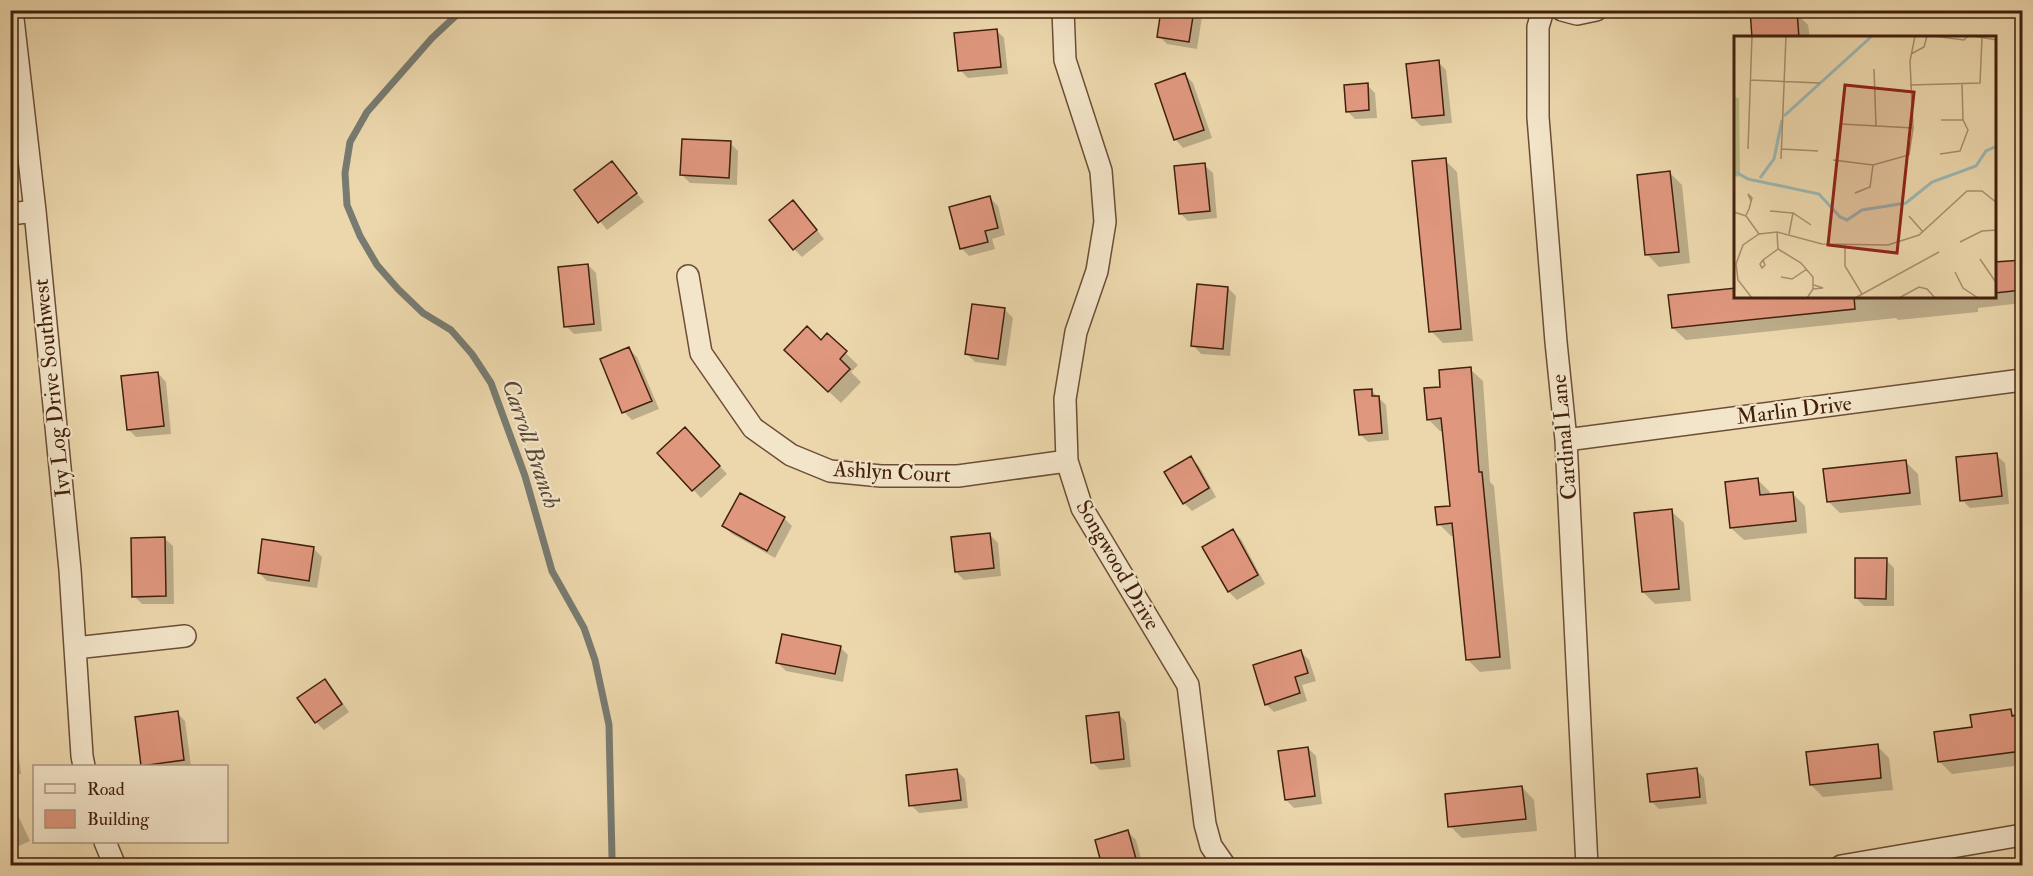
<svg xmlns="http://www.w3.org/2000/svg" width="2033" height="876" viewBox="0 0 2033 876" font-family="'IM FELL Double Pica',serif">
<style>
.shadow{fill:#0003}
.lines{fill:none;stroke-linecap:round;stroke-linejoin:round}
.stream{stroke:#787b71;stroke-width:7}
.building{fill:#df977e;stroke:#42200e;stroke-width:1.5}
.minor-casing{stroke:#6c4e36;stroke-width:24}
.minor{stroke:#f3e5c9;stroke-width:21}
.labels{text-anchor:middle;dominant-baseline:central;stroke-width:4.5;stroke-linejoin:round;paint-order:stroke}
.street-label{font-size:22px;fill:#42200e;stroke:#f3e5c9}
.water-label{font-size:24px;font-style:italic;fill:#584637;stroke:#f3e5c9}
.inset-river{fill:none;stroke:#9cb7b3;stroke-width:3}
.inset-road{fill:none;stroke:#a88e6d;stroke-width:1.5}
.view{fill:#8f2418;fill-opacity:0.15;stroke:#8f2418;stroke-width:3}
.inset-edge{fill:none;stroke:#42200e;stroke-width:3}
</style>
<rect width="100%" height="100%" fill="#ecd7ac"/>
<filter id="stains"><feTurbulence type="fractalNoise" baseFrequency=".00333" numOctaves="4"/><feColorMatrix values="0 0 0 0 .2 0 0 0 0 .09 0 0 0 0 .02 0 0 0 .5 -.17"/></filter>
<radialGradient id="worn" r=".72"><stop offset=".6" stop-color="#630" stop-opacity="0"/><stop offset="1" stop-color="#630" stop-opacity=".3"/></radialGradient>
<path class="shadow" d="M1163,10H1203L1197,49L1167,44L1159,36Z
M1751,10H1792V13H1796L1808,25L1810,38H1754Z
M996,30L1004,38L1008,74L968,78L960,70Z
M1438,62L1446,70L1452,123L1421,126L1413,118Z
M1185,75L1193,83L1212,138L1183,148L1175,139Z
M1367,85L1375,93L1377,118L1355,119L1347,111Z
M730,143L738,151L737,185L690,183L682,175Z
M1445,160L1457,172L1473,341L1443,343L1431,331Z
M612,163L644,202L607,230L576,191Z
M1204,165L1213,173L1217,218L1188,221L1180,213Z
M1670,173L1682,185L1690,263L1659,267L1647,254Z
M990,198L998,206L1005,235L992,239L995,249L969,256L961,248Z
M801,210L824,239L802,257L794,249Z
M2022,244V303L1978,308V312L1898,320L1896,318L1686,340L1673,328L1736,290V297H1996V264L2016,262L2015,245Z
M588,265L596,273L602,331L574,334L566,326Z
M1228,288L1236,296L1230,356L1201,354L1193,345Z
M1005,310L1013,318L1006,366L975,362L967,354Z
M827,335L858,365L851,372L861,382L841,403L798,362Z
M629,349L637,357L659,409L632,420L624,412Z
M1470,369L1483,381L1490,482L1494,486L1511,669L1480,672L1468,660L1454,536H1451L1439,524L1452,507L1444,431H1440L1428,419L1442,388Z
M158,373L166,382L171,434L136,437L128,429Z
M1371,390L1386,405L1389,440L1368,442L1360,434Z
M693,437L727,474L701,498L659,453Z
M1996,455L2005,463L2009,504L1970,508L1962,500Z
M1191,458L1199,466L1216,497L1192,511L1184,503Z
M1906,462L1918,474L1921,505L1840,513L1828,501Z
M1758,480L1770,492V496L1792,493L1805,506L1807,533L1744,540L1731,528Z
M1671,511L1684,523L1691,601L1655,604L1643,592Z
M784,518L792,526L775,558L732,534L724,526Z
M1233,531L1241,539L1265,584L1237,600L1229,592L1204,547Z
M990,535L998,543L1001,576L964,580L956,572Z
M164,538L173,546L174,604H142L134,596Z
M314,549L322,557L317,588L267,581L259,573Z
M1886,560L1894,568V606H1864L1856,598Z
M840,647L848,655L843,682L786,671L778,663Z
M1301,652L1309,660L1316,681L1302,685L1307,701L1274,712L1266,704Z
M325,681L333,689L349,712L324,730L316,722Z
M2010,711L2017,717L2022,716V765L1952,774L1940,762L1973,728Z
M177,713L185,721L191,766H144Z
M1118,714L1126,722L1131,767L1100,770L1092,762Z
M10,728L16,734L21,774L10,775Z
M1877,746L1889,758L1893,790L1823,797L1811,785Z
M1308,748L1316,756L1322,804L1294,808L1286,800Z
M1696,770L1704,778L1707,804L1659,809L1651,801Z
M957,771L965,779L968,808L919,813L911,805Z
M1522,787L1534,800L1537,831L1462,838L1450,826Z
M10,805L16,811L30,841L10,850Z
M1128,832L1136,840L1143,866H1104Z"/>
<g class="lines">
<path class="stream" d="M462,10L432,38L367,112L350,142L345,173L347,205L360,236L377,265L398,289L423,313L451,330L472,354L491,383L525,476L552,571L584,628L595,660L609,725L612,857L614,866"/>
</g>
<path class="building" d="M1161,10H1194L1189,42L1157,37Z
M1750,10H1782V13L1797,11L1799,38H1752Z
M997,29L1001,67L958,71L954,33Z
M1439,60L1444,115L1412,118L1406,64Z
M1185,73L1204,130L1174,140L1155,84Z
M1368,83L1369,110L1346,112L1344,85Z
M682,139L731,141L729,178L680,175Z
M1446,158L1461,329L1429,332L1412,161Z
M612,161L637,193L598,223L574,190Z
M1205,163L1210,211L1179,214L1174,166Z
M1670,171L1679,252L1645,255L1637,175Z
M990,196L998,228L985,231L988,242L960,249L949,207Z
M793,200L817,230L793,250L769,220Z
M2022,260V290L1995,293V262Z
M588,264L594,324L564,327L558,267Z
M1197,284L1228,287L1223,349L1191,346Z
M1736,288V297H1854L1855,309L1672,328L1668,295Z
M972,304L1005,308L998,359L965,354Z
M807,326L821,340L827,333L847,351L840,359L850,369L828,392L784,350Z
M629,347L652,401L622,413L600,359Z
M1471,367L1479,472H1482L1500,657L1466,660L1452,523L1437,525L1435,507L1450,506L1441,418L1427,420L1424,388L1440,387L1439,370Z
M158,372L164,426L127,430L121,376Z
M1372,389V396H1379L1382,433L1359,435L1354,390Z
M685,427L720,466L692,491L657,453Z
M1997,453L2002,496L1960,501L1956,457Z
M1191,456L1209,488L1183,504L1164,472Z
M1906,460L1910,493L1827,502L1823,469Z
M1758,478L1760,495L1793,492L1796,521L1730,528L1725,482Z
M740,493L785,517L767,551L722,526Z
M1672,509L1679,589L1642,592L1634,513Z
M1233,529L1258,575L1228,592L1202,547Z
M990,533L994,568L955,572L951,537Z
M165,537L166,596L132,597L131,538Z
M262,539L314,547L309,581L258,573Z
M1855,558H1887L1886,599L1855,598Z
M782,634L841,646L835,674L776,663Z
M1301,650L1308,673L1295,677L1300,693L1265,705L1253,665Z
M325,679L342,704L315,723L297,698Z
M2011,709L2012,716L2022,714V751L1938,762L1934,732L1972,727L1970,715Z
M178,711L184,760L141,766L135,717Z
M1119,712L1124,759L1091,763L1086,716Z
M1878,744L1881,778L1810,785L1806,752Z
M1308,747L1315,796L1285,800L1278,751Z
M1697,768L1700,797L1650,802L1647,774Z
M957,769L961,800L909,806L906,775Z
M1522,786L1526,819L1448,827L1445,794Z
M1128,830L1138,866H1102L1095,840Z"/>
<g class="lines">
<g class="minor-casing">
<path id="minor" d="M12,10L35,211L70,570L82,756L84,766
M1063,10L1065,60L1101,171L1105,222L1097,271L1076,332L1065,399L1067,461L1082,508L1188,685L1205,824L1211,846L1225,866
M1543,10L1538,27V117L1556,342L1566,440L1587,866
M1562,10L1577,14L1596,10
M10,214L35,211
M688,276L701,353L753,428L791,455L830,471L881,476H958L1067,461
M1566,440L2022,380
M75,648L185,636
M105,842L115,866
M1841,866L2022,835"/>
</g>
<use href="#minor" class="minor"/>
</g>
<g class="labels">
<g class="street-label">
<text transform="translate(52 388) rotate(-96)">Ivy Log Drive Southwest</text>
<text transform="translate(1794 410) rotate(-7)">Marlin Drive</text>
<text transform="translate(1564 437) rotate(-95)">Cardinal Lane</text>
<text transform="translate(892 472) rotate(3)">Ashlyn Court</text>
<text transform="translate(1118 565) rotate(60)">Songwood Drive</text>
</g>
<g class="water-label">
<text transform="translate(531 444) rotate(71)">Carroll Branch</text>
</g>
</g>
<g transform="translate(1734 36)">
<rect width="262" height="262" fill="#ecd7ac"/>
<path d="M0,61L5,62L6,140L0,141Z" fill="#bcbd86"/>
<path class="inset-river" d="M50,80L138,0M0,135L14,143L85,158L106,181L113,184L128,174L172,167L198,146L242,130L252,115L263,110M26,142L40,123L48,84"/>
<path class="inset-road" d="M199,0L230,4L234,0M239,0L263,4M177,18L190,11L193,0M140,33L142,90M16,44L86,47M228,47L229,84M176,49L246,47L248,1M107,88L179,92M14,113L18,0M48,113L84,115M206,118L226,115L234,94L229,84H207M47,123L52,0M99,124L139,129L175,119L179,92L176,25L181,0M121,157L136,151L139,129M36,175L59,177L77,189M0,176L12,180L25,198M12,179L15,173L18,162L14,158L17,165M175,180L189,196M43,196L44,213L67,227L79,241V253L73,262M55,198L59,177M226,206L248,195L263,194M111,208V230L128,258M246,223L263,248M29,224L31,229L28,232L26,228ZM29,224L44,213M221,236L229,252L244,262M47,241L58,243L73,233M79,253L89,252L80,249M18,262L4,244L2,228L9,209L25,198L43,196L88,208L154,209L185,199L233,155H248L263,167M121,262L205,216M165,262L185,251L193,253L201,262"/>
<path class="view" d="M111,49L180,56L163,217L94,209Z"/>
<rect width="262" height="262" class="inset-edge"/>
</g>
<rect width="2033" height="876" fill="none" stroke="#ecd7ac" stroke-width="36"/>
<rect x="12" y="12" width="2009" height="852" fill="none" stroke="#42200e" stroke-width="3"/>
<rect x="18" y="18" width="1997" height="840" fill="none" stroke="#42200e" stroke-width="1.5"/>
<rect x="33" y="765" width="195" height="78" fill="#f3e5c9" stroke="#ac967e" stroke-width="1.5"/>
<rect x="45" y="784" width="30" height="9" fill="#f3e5c9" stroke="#ac967e" stroke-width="1.5"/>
<text x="87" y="795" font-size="18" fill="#42200e">Road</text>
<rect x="45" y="810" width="30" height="18" fill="#df977e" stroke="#ac967e" stroke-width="1.5"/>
<text x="87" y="825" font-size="18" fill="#42200e">Building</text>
<rect width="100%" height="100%" filter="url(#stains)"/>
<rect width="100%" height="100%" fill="url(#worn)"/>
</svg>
